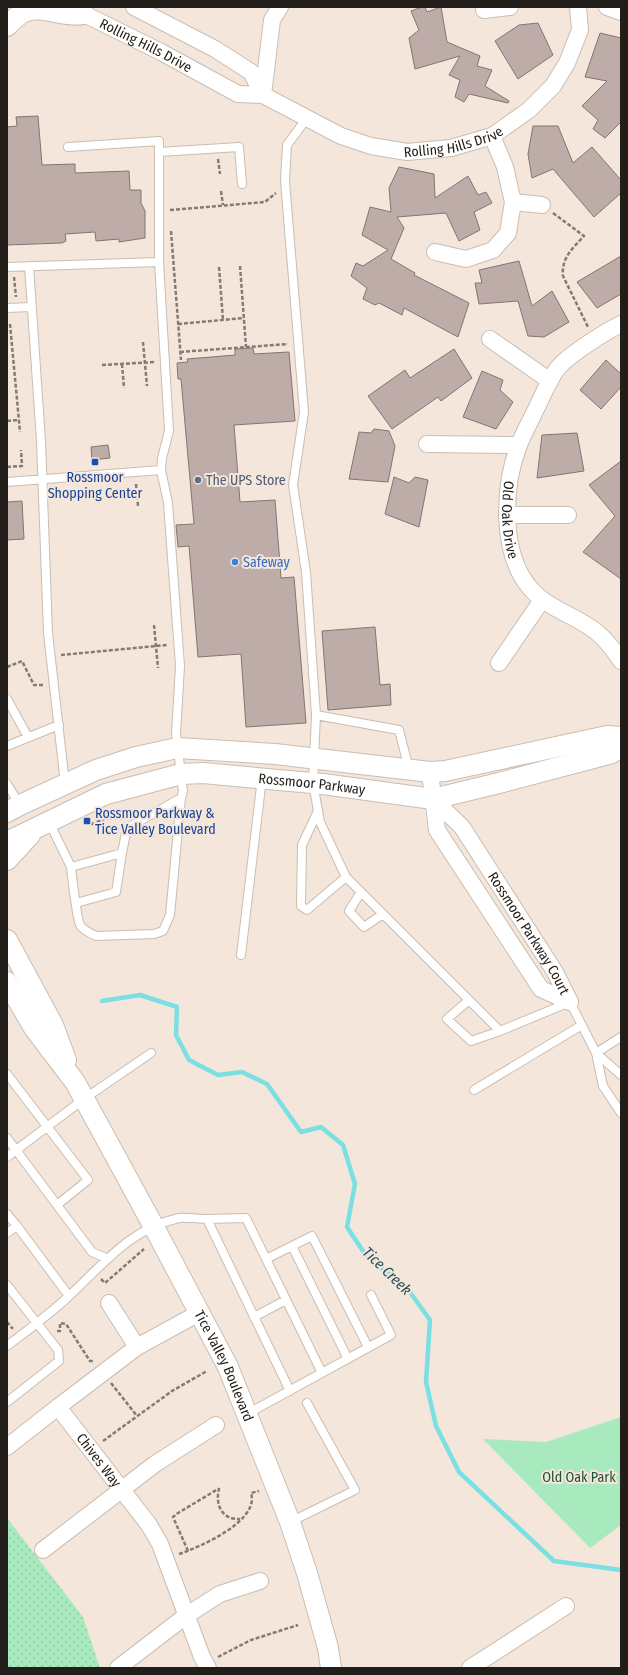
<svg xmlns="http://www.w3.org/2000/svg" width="628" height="1675" viewBox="0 0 628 1675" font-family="'Fira Sans Condensed',sans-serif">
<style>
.grass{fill:url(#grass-dots)}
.park{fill:#a8eabe}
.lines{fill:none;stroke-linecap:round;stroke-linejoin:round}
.stream{stroke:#7ae0e1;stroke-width:4.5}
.building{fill:#beaca9;stroke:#857471}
.service-casing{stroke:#cabdb1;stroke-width:10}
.minor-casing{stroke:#cabdb1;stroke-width:18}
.tertiary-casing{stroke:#cabdb1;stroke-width:22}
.path{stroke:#847b73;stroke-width:2.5;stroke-dasharray:4 2;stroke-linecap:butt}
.service{stroke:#fff;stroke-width:8}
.minor{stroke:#fff;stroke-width:16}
.tertiary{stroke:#fff;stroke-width:20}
.transit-dot{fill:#1a4fb4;stroke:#f4e6da;stroke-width:1.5}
.service-dot{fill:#5c6f8a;stroke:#f4e6da;stroke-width:1.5}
.shop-dot{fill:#3f7fe0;stroke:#f4e6da;stroke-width:1.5}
.labels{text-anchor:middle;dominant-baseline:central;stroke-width:4;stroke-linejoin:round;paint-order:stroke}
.street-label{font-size:14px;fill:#211d18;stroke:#f4e6da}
.transit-label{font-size:14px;fill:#164399;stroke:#f4e6da}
.service-label{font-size:14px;fill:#4e5e75;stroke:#f4e6da;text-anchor:start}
.shop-label{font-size:14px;fill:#366cbe;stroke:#f4e6da;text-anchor:start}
.park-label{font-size:14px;fill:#205234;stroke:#f4e6da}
.water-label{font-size:15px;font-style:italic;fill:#235151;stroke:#f4e6da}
</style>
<defs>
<pattern id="grass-dots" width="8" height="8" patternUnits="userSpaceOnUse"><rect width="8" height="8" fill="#a8eabe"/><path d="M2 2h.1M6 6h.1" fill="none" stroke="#90c8a3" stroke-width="1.8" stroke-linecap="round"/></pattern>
</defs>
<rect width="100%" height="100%" fill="#f4e6da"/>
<path class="grass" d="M7,1518L83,1617L100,1668H7Z"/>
<path class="park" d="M621,1417V1525L590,1548L483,1439L546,1442Z"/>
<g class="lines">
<path class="stream" d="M102,1001L140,995L177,1007L176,1035L189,1060L218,1075L242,1072L267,1084L301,1132L321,1127L343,1145L355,1184L347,1227L367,1257L407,1288L430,1320L426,1382L436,1426L459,1472L554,1561L621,1570"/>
</g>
<path class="building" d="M422,7H425L427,12L441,7L447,42L480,56L477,66L492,70L485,86L509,101L508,103L469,94L464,102L455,97L460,80L449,75L460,56L415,69L409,38L419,30L411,11Z
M538,23L553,55L518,79L495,41L519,25Z
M600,33L621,38V122L605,138L593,129L598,120L582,106L607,81L585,77Z
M38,116L42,165L75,164V173L129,171L130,190H141V203L145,211V238L119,242V239L96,241L95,232L65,234L66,241L62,243L7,245V127L17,126L16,117Z
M533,126H558L573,163L592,147L621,180V193L594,217L553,169L532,178L528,154Z
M399,167L434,174L435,198L468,176L478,195L486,192L492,203L474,212L480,230L459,241L446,213L397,217L404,228L391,259L415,273L414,275L469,303L458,337L404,308L402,315L379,303L375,305L363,299L367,288L351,276L356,263L363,266L388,250L362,235L370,207L391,212L389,188Z
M621,256V294L597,308L577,282Z
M519,261L532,306L552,291L569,322L544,337L528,336L518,301L479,304L475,283H482L479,270Z
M253,348L254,354L289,352L295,421L234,425L240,502L275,500L281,578L294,577L306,723L246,727L241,654L198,657L189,546L178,547L176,525L194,524L181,379H178L177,363L188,362L187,359L235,355V349Z
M454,349L472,378L441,401L438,397L392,429L368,396L405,370L410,378Z
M606,360L621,374V387L601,409L580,390Z
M482,371L503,380L500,390L513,402L496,429L463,417Z
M374,429L389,431L395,446L388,482L349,479L359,432L371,433Z
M577,433L584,471L537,478L542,435Z
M108,445L110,458L92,460L91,447Z
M621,461V579L583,552L615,516L589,485Z
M394,477L409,483L415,477L428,480L419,527L385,514Z
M22,501L24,539L7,540V502Z
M375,627L380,685L390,684L391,705L328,710L322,631Z"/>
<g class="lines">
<g class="service-casing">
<path id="service" d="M307,118L287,145L285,181L304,412L293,485L306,572L316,715L313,783L320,822L346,877L500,1031
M68,147L159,141V262L169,431L162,458L161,470L168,503L180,666L176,734L183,791L181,798L131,826L126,833L122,853
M159,152L239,147L242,184
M29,266L41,441L48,633L65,784
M7,267L159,262
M7,308L31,307
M7,482L161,470
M7,699L28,737
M316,715L399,730L409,769
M7,746L59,725
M7,784L20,805
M318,811L302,845L301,906L307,910L346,877
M49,822L71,867
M361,892L349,911L364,927L383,914
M76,903L116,892L122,853L71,867C72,877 77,919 80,925C84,931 90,933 96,936L154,934L163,931L170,915L181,798
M241,955L262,778
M469,1000L447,1019L471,1041L500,1031L570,1002L596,1053L603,1086L621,1113
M596,1053L621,1075
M596,1053L621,1037
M7,1074L88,1180L57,1205
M474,1090L582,1025
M7,1138L92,1252L106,1258
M7,1157L84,1099L151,1053
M7,1214L17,1226
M207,1219L246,1218L322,1373
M7,1233L17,1226L69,1296
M292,1246L348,1359
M266,1259L312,1236L368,1347
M7,1285L58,1350L59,1361L7,1402
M254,1317L286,1300
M7,1346C28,1330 50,1314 69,1296C104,1264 129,1229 179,1218C188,1217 198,1219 207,1219L290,1391
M247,1414L391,1335L371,1295
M290,1522L355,1490L307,1403"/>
</g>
<g class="minor-casing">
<g id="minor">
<path id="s1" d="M76,7L84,14L161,52L238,94L263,95L341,136L371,146L407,152L451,148L492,136L529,110L553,86L567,63L580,30L578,7"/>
<path d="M134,7L215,49L251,72L263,95"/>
<path d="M607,7L621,12"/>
<path d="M484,10L510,7"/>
<path d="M263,95L272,20L280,7"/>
<path d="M513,202L542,205"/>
<path d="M435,252L466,259L493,250L508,233L513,202L505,167L492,136"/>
<path id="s2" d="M621,324C605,332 568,355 557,369C549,380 543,395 537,407C531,420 524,432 519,445C503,486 500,553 530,588C545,606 568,613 588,626C602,634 612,647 621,661"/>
<path d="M490,339L550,381"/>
<path d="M427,444L519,445"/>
<path d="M507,515H568"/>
<path d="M499,663L542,600"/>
<path d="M430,772L437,830L541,989L570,1002"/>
<path id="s3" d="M433,799L462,827L555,972L570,1002"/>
<path d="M109,1303L137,1347"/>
<path id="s4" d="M199,1313L137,1347L58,1407L149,1525L160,1544L202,1657L208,1668"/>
<path d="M7,1447L58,1407"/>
<path d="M43,1550L155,1464L216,1425"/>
<path d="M118,1668L187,1615L220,1594L260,1581"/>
<path d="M470,1668L566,1606"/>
</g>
</g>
<g class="tertiary-casing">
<g id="tertiary">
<path d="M7,26C12,21 18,15 24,12C41,4 65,18 84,14"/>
<path d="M7,812L20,805L96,770L136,757L177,748L275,754L430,772L445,771L607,736L621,737"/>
<path id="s5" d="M7,842L106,794L181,774L203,773L323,784L433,799L499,783L612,753L621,744"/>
<path d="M7,860L30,835"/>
<path d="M7,940L53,1025L66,1060"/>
<path id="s6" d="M7,982L34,1028L75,1082L154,1227L228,1367L290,1522L307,1573L328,1648L331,1668"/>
</g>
</g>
<path class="path" d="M218,159L220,174
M221,191L223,205
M170,210L265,202L276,193
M553,213L584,236C573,248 561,258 563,276L588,327
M171,231L181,360
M240,266L246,347
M219,267L223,320
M14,277L16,297
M10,324L20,432
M178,324L244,318
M143,342L147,386
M180,352L288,344
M122,364L124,388
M102,365L156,362
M7,421L17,420
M7,467L22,466L21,450
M136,484L138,506
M154,625L158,668
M61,655L167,645
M7,667L22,661L34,685H43
M85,823L92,824L107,818H123
M101,1279L105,1283L144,1249
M7,1322L12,1328L13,1327
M57,1331H60V1323L66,1324L90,1361H94
M111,1383L137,1416
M103,1441L172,1391L207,1371
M188,1551L173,1517L178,1513L218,1489H219C215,1505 222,1520 240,1519
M179,1554C200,1547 260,1521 251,1493L259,1491
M218,1657L251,1640L298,1625"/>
<use href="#service" class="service"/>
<use href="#minor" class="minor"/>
<use href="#tertiary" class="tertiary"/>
</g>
<g class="transit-dot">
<rect x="91" y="458" width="8" height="8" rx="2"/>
<rect x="83" y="817" width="8" height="8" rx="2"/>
</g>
<circle class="service-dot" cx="198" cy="480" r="4"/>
<circle class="shop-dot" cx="235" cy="562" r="4"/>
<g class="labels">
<g class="street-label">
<text stroke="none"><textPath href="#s1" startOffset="80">Rolling Hills Drive</textPath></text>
<text stroke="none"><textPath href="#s1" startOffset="413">Rolling Hills Drive</textPath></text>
<text stroke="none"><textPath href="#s2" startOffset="240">Old Oak Drive</textPath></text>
<text stroke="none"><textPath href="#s5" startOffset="319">Rossmoor Parkway</textPath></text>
<text stroke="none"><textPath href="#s3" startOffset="166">Rossmoor Parkway Court</textPath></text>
<text stroke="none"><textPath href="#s6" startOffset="442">Tice Valley Boulevard</textPath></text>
<text stroke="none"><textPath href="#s4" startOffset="237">Chives Way</textPath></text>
</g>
<g class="transit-label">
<text x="95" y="477">Rossmoor<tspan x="95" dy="16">Shopping Center</tspan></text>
<text x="95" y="813" text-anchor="start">Rossmoor Parkway &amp;<tspan x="95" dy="16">Tice Valley Boulevard</tspan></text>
</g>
<g class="service-label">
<text x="206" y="480">The UPS Store</text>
</g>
<g class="shop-label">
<text x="243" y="562">Safeway</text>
</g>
<g class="park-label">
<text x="579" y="1477">Old Oak Park</text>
</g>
<g class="water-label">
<text transform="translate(387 1271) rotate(44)">Tice Creek</text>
</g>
</g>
<rect width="628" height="1675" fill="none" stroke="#211d18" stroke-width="16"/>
</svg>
